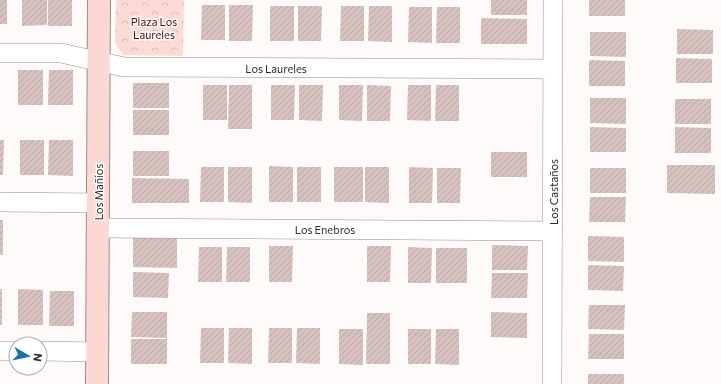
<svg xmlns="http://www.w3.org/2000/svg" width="721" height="384" viewBox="0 0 721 384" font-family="Commissioner,sans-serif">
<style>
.park{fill:url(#park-crowns)}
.building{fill:url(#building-hatch)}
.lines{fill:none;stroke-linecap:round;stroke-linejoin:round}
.street-casing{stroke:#9e8b88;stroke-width:20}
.secondary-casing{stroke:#9e8b88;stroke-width:24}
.street{stroke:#fff;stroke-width:19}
.secondary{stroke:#fbd8d4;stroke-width:22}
.labels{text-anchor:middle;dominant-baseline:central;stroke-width:3;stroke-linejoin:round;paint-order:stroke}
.park-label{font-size:11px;fill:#540504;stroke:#fff}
.street-label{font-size:11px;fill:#332b29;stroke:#fff}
</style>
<defs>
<pattern id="park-crowns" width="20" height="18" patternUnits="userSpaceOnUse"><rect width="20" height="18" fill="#fcdbd6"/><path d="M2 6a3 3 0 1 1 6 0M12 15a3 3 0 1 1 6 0" fill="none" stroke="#d8bcb8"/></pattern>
<pattern id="building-hatch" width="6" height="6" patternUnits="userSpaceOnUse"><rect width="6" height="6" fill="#d7c2bf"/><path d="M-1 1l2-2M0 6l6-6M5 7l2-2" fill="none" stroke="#b9a7a4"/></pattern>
</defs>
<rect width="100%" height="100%" fill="#fffafa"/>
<path class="park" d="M116,0H184L183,56L123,55L115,43Z"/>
<path class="building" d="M0,0H7V24H0Z
M22,0H47V25L22,26Z
M48,0H72V26H48Z
M491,0H527V15H491Z
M589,0H625V16H589Z
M202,5H225V40H201Z
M229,5H253L252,41H229Z
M270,6H294V41H270Z
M298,6H322L321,41H298Z
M341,6H364V41H340Z
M369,6H392V42L368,41Z
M409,7H432V43L408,42Z
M437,7H460V43H436Z
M481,18L527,19V44H481Z
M677,29L713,30V54H677Z
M590,32H626V57L590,56Z
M676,58L712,59V83H676Z
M589,60L625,61V86H589Z
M18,70H43V105H18Z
M49,70H73V105H48Z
M133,83H169V108H133Z
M203,85H227V120H203Z
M229,85H252V129H228Z
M271,85H295L294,120H271Z
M299,85H323L322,121L299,120Z
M339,85H363L362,121L339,120Z
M367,85L391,86L390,121H367Z
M408,85H431V121L407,120Z
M436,85H459V121H435Z
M590,98H626V124L590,123Z
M675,99H711V124H675Z
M133,110H169V135H133Z
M590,127L626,128V152H590Z
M675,127L711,128V153H675Z
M0,140H4L3,175H0Z
M20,140H44V175H20Z
M49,140H73V176L48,175Z
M133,151H169V176H133Z
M491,152H527V177H491Z
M667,165H715V194L667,193Z
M269,166L293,167V202H269Z
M201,167H224V202H200Z
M228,167H252V203L228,202Z
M297,167H321V202H297Z
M334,167H363V202H334Z
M365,167H389V203L365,202Z
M409,167L433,168L432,203H409Z
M437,168H461L460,203H437Z
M590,168H626V193H590Z
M132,178L189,179V203H132Z
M590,197H626L625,222H589Z
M0,220H3V255H0Z
M133,236L177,237V268L133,267Z
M588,236L624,237V262L588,261Z
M492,245L528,246L527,270H492Z
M269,246H293L292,282H269Z
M367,246H391L390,282H367Z
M199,247H222V282H198Z
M227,247H250V282H226Z
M408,247L432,248L431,283H408Z
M436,248H467V283H436Z
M588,265L624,266L623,291L588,290Z
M133,272L169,273L168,298L133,297Z
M492,273H528L527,298H491Z
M0,289H2V325H0Z
M18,289L43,290V325H18Z
M50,291H74V326H49Z
M589,305H625L624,330L588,329Z
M132,312H167V338L131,337Z
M491,312L527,313V338L491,337Z
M367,313H390V364H366Z
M201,328H224V363H200Z
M229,328H252V364L228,363Z
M269,328H292V363H268Z
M297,328H320V364L296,363Z
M339,329H363V365L339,364Z
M408,329H431V364H408Z
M436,329H459V365L435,364Z
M589,334H624V359H588Z
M131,339H167V364H131Z
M588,374H624V384H588Z"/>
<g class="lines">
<g class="street-casing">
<path id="street" d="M0,53H61L124,67L553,69
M0,202L98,203
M98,228L553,231
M0,351H16
M40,351L98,352
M552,384L553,0"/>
</g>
<g class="secondary-casing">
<path id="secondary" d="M97,384L99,0"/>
</g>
<use href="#street" class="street"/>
<use href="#secondary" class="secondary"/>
</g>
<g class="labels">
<g class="park-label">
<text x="154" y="21">Plaza Los<tspan x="154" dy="13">Laureles</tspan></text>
</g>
<g class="street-label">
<text x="276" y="68">Los Laureles</text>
<text transform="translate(98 192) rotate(-90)">Los Mañíos</text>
<text transform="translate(553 192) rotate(-90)">Los Castaños</text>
<text x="325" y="229">Los Enebros</text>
</g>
</g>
<g transform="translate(28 356) rotate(99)"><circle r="19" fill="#ffffff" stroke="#adaaa9"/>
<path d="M0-3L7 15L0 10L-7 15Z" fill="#1d74a4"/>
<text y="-6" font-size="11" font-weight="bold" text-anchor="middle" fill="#332b29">N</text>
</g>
</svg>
